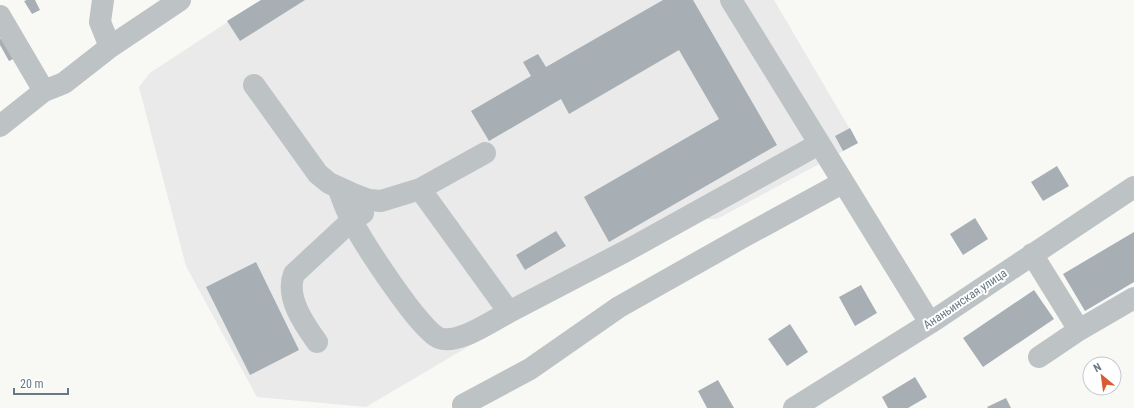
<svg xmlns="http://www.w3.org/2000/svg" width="1134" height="408" viewBox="0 0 1134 408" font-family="'Roboto Condensed',sans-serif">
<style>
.built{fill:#e9eae9}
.building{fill:#a7afb5}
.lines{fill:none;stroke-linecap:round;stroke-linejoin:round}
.minor{stroke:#bdc2c5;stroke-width:22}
.labels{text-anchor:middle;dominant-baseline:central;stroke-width:4;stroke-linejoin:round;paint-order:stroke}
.street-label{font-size:12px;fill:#697885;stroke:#fff}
</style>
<rect width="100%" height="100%" fill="#f8f8f5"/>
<path class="built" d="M261,0H774L858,143L717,219H705L471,345L366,407L257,397L186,266L139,87L150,73Z"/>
<path class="building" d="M27,0H35L40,10L32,14L24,1Z
M261,0H305L240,41L227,21Z
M663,0H693L777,145L609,242L584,197L719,119L679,50L569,114L561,99L489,141L471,111L531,76L523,62L538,54L546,67Z
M4,37L15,58L9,61L0,45V39Z
M850,128L858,143L843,151L835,136Z
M1057,166L1069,186L1043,201L1031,182Z
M975,218L988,239L963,255L950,234Z
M556,231L566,246L525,270L516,255Z
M1134,232V282L1085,311L1063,274Z
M256,262L299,350L250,375L206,287Z
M861,285L877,313L855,326L839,297Z
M1034,290L1054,319L983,367L963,338Z
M790,324L808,352L787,366L768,339Z
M915,377L927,397L908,408H888L882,397Z
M718,380L734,408H707L698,391Z
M1006,398L1011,408H988L987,407Z"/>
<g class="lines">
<path class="minor" d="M103,0L100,22L110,47
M731,0L930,323
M0,16L44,91
M254,85L318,174L329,183L353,194L369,200L381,201L420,189L485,153
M0,126L44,91L64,83L110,47L180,0
M338,187C342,198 346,210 352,221C363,242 420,331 439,338C458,345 492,321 509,312
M420,189L509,312L626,251L819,144
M1032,254L1079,330L1134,298
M317,342C304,324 285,297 294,274L351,221L363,213
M1039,357L1079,330
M463,405L530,369L619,307L743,237L842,183
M794,408L930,323L1134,187"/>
</g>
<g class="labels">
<g class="street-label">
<text transform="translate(965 299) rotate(-34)">Ананьинская улица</text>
</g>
</g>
<g transform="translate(1102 376) rotate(331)"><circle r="19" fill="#ffffff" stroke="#c3c9ce"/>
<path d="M0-3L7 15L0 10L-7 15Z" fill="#d95b34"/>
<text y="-6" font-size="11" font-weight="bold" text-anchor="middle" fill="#697885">N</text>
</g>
<path d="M14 388v6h54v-6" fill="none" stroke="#697885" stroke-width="2"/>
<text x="20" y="388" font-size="12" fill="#697885" stroke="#ffffff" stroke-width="3" paint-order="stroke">20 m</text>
</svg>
